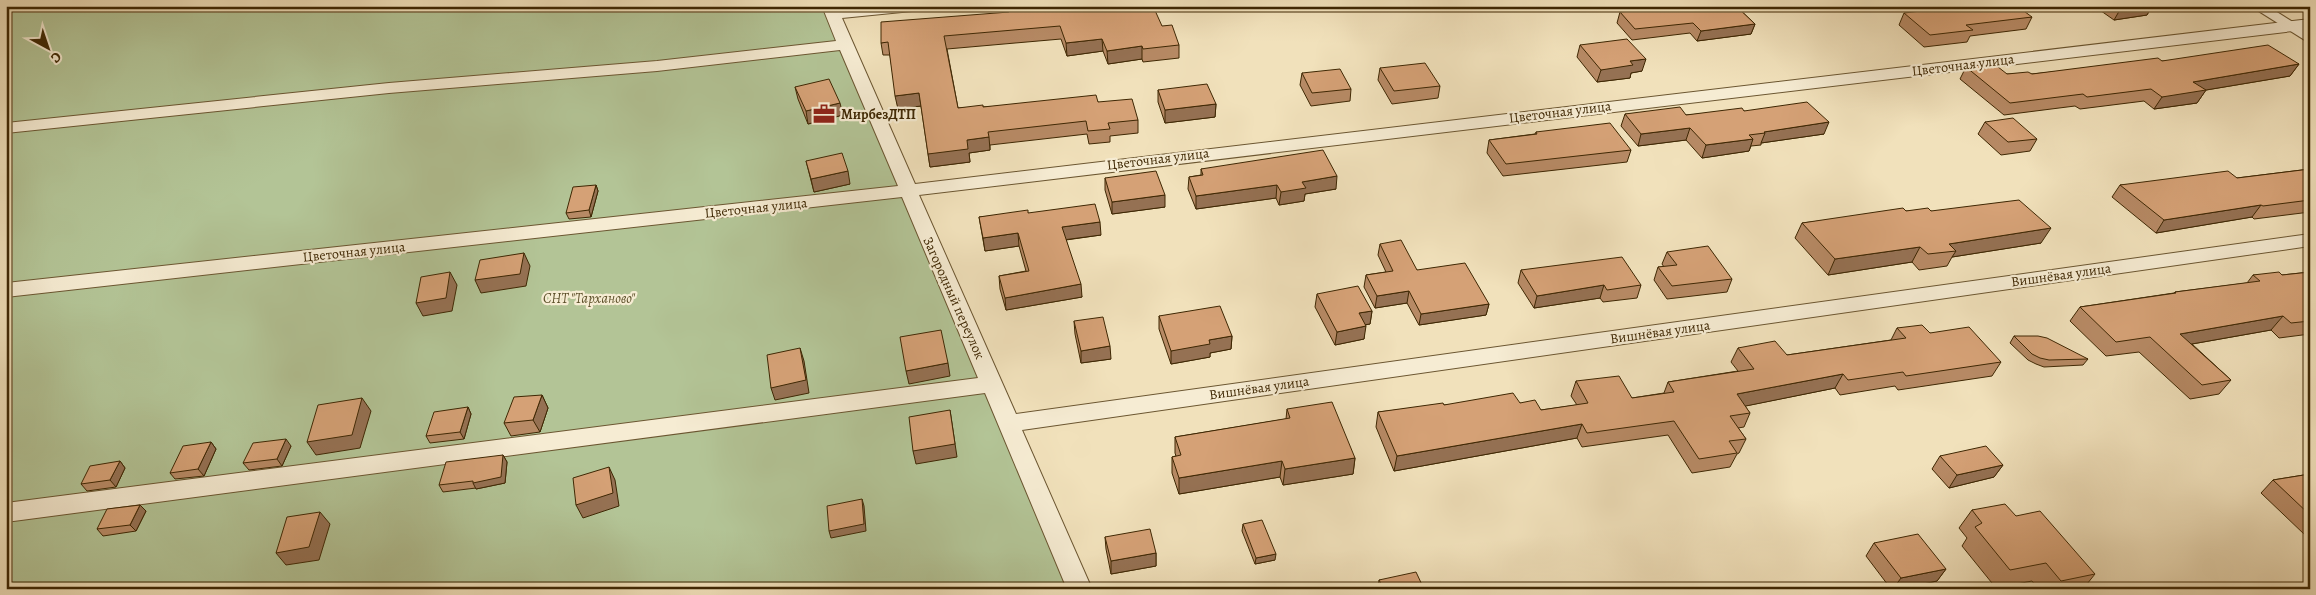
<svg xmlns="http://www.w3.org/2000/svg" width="2316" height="595" viewBox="0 0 2316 595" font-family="Alegreya,serif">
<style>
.green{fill:#b3c496;stroke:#78764c}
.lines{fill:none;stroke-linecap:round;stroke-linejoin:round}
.lane-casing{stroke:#6b5631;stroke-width:11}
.street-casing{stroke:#6b5631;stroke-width:2}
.lane{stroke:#f6ecd3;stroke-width:9}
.street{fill:#f6ecd3;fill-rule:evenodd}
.wall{fill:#b78a65;stroke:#3e2703}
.shaded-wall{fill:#957153;stroke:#3e2703}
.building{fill:#d5a176;stroke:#3e2703}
.labels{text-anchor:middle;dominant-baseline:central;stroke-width:4.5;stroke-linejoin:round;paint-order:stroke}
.street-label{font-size:14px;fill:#3e2703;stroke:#f6ecd3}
.poi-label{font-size:14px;font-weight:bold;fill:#3e2703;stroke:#f6ecd3;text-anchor:start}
.park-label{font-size:14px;font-style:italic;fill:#5b4e28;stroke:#f6ecd3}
</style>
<rect width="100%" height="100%" fill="#f1e1bb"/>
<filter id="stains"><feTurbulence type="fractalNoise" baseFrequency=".004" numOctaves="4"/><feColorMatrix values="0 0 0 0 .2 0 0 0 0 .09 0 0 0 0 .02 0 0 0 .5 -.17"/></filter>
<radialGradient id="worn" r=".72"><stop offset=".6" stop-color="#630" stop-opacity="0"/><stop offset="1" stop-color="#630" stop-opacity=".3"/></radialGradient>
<path class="green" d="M6,6H823L1074,589H6Z"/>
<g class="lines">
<g class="lane-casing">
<path id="lane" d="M2259,6L2310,38"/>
</g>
<g class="street-casing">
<path id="street" d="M822,6H837L838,9L864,6H919L912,11L842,18L915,184L2310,19V29L919,195L1016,414L2310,234V246L1022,430L1092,589H1067L985,393L6,522V503L978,378L902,197L6,297V283L898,186L840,50L657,71L389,93L6,133V123L389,83L657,61L836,41Z"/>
</g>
<use href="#lane" class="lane"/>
<use href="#street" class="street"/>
</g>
<path class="wall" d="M1008,6L1039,8L1162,26L1179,45V58L1143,62L1142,59L1108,64L1103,51L1067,56L1061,39L947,49L958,108L1098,102L1138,120V133L1110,136V142L1089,144L1087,134L990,145V150L969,153L970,162L930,167L921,106L898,109L890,55H883L881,43L1009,12Z
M1646,6H1736L1755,24L1751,34L1697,41L1690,33L1632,40L1617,23L1620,12L1649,9Z
M2094,6H2152L2147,15L2114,20Z
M1904,13L2032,17L2026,29L1970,36L1967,42L1924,47L1899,25Z
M1580,45L1642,71L1631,73L1630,78L1597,82L1577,57Z
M2162,61L2299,64L2290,76L2206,90L2197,103L2154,109L2144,101L2080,109L2075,106L2004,115L1960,79L1966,67L2007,74H2032Z
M1380,68L1440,86L1438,98L1392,104L1378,80Z
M1302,73L1351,89L1350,101L1311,106L1300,85Z
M795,87L843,115L808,124L798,99Z
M1158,90L1216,104L1215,117L1165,123L1158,102Z
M1744,111L1824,134L1761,143V145L1751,146L1749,151L1702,158L1686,140L1638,146L1621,126L1625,114L1686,115Z
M1985,122L2037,139L2030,151L2001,155L1978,134Z
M1536,132L1631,150L1627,162L1503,176L1487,153L1489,140L1535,134Z
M806,161L850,184L814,192Z
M1201,169L1336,189L1305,194L1304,201L1279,205L1276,198L1196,209L1188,189L1189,177L1201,175Z
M2310,169V212L2254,219L2252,217L2156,233L2112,197L2120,185L2237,178Z
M1105,178L1165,207L1112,214L1105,190Z
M596,185L598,191L591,217L569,219L566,213Z
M1906,211H1931L2041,243L1952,257L1947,266L1919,270L1912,262L1828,275L1795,238L1802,223Z
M1028,213L1101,235L1066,240L1082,297L1006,310L1000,289L999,276L1026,271L1019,246L985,251L979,217Z
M1380,244L1417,270L1489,304L1486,315L1419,325L1407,303L1375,308L1364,287L1366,275L1386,272L1378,255Z
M1667,252L1732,279L1727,292L1667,299L1654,280L1658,267H1664L1662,264Z
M1521,270L1641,285L1637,298L1603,302L1600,298L1534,308L1518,283Z
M2310,272V334L2279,338L2271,330L2192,344L2231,380L2219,394L2190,399L2139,352L2106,356L2070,321L2080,307L2174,293L2175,292L2247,283L2253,275H2282Z
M1317,294L1372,311L1370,324L1365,325L1364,339L1335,345L1315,307Z
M1159,316L1232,336L1231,349L1210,353V357L1171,364L1159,329Z
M1074,321L1111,359L1081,363L1075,334Z
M1897,328L1930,333L2001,362L1992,376L1898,390L1895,386L1840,395L1835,388L1745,406L1750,413L1744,427L1738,428L1746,439L1739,453L1737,454L1730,467L1692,473L1668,435L1582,447L1577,438L1394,471L1376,427L1378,412L1444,405L1520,403L1541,410L1577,405L1571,396L1576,381L1632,398L1664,393L1668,382L1738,371L1731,362L1738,348L1787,355L1891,340Z
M2014,336L2088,359L2083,365L2044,367L2036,364L2028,360L2010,343Z
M542,395L548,408L540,432L511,436L504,423Z
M468,407L471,414L464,439L430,443L426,436Z
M1287,409L1355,458L1353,474L1283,485L1280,477L1179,494L1172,473V457L1176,456L1175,453V437L1286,419Z
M211,442L216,449L204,476L175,479L170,473Z
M291,446L282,466L249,470L243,463Z
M503,455L507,462L505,483L476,489V488L443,492L439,485Z
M1940,456L2003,465L1994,477L1949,488L1932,469Z
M120,461L125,468L116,487L87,491L81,484Z
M2310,474V534L2305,535L2261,493L2273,480Z
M140,505L146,511L136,531L103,536L97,529Z
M1972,510L2016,516L2095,574L2083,589H2038L2032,581L1996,588L1962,546L1967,538L1959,528Z
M1243,524L1275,560L1255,564L1242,531Z
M1105,537L1156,553V566L1111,574L1106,549Z
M1874,543L1946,569L1937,581L1900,589H1891L1866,556Z
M1379,580L1424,589H1378Z"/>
<path class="shaded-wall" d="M2132,6H2152L2147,15L2114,20L2121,8Z
M1755,24L1751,34L1697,41L1701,31Z
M1102,39L1103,51L1067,56L1066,43Z
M1142,46V59L1108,64L1107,51Z
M1646,59L1642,71L1631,73L1630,78L1597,82L1601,70L1630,61Z
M2299,64L2290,76L2206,90L2197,103L2154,109L2162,97L2193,82Z
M919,93L921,106L898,109L895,96Z
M840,103L843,115L808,124L806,111Z
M1216,104L1215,117L1165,123V110Z
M1829,122L1824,134L1761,143L1765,133L1764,132Z
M1690,128L1686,140L1638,146L1641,134Z
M989,137L990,150L969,153L970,162L930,167L928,154L967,140Z
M1753,139L1749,151L1702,158L1706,145Z
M848,171L850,184L814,192L811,179Z
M1337,176L1336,189L1305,194L1304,201L1279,205L1281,192L1302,182Z
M596,185L598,191L591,217L589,210Z
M1277,185L1276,198L1196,209V196Z
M1165,195V207L1112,214V202Z
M2261,205L2252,217L2156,233L2164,220Z
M1100,222L1101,235L1063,240L1062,227Z
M2051,228L2041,243L1952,257L1956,251L1949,244Z
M1018,233L1019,246L985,251L983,238Z
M1920,247L1912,262L1828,275L1835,259Z
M524,253L530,266L526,286L481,293L475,280Z
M450,272L457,285L452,311L423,316L416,303Z
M1081,284L1082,297L1006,310L1005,298Z
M1604,285L1600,298L1534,308L1537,296Z
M1409,291L1407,303L1375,308L1377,296Z
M1489,304L1486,315L1419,325L1421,314Z
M1372,311L1370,324L1357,326L1359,313Z
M2283,316L2271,330L2169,348L2180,334Z
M1366,326L1364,339L1335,345L1337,332Z
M1232,336L1231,349L1210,353V357L1171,364V351L1209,340Z
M1110,346L1111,359L1081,363V351Z
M800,348L804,361L809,393L775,400L771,388Z
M948,363L950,376L909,384L906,371Z
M1843,374L1835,388L1731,409L1737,394Z
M542,395L548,408L540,432L533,420Z
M362,398L371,411L360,448L316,455L307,442Z
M468,407L471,414L464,439L460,432Z
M950,410L957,457L916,464L913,451Z
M1582,424L1577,438L1394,471L1397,456Z
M286,439L291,446L282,466L277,459Z
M211,442L216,449L204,476L198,469Z
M503,455L507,462L505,483L476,489L473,483Z
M1355,458L1353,474L1283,485L1285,469Z
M120,461L125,468L116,487L110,480Z
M1282,461L1280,477L1179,494V478Z
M2003,465L1994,477L1949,488L1957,475Z
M609,467L615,480L619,506L583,518L576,505Z
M862,499L864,506L866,531L831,538L829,531Z
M140,505L146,511L136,531L130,525Z
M320,512L330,524L319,560L286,565L276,553Z
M1156,553V566L1111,574V561Z
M1276,554L1275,560L1255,564L1256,558Z
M1946,569L1937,581L1900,589H1893L1901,578Z"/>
<path class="building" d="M1009,6H1038L1039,8L1063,6H1153L1162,26L1172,25L1179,45L1143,49L1142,46L1107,51L1102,39L1066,43L1060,26L944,36L958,108L983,105V107L1096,95L1098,102L1132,99L1138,120L1108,123L1110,129L1088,131L1086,121L988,132L989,137L967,140L968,149L928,154L919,93L895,96L888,42L881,43V22L1009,12Z
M1659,6H1736L1755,24L1701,31L1693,23L1635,29L1620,12L1661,8Z
M1963,6H2017L2032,17L1966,25L1973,30L1930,35L1904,13Z
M2118,6H2132L2121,8Z
M1627,39L1646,59L1630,61L1633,65L1601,70L1580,45Z
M2268,45L2299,64L2193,82L2206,90L2162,97L2151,89L2087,97L2083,94L2010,103L1966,67L1993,63L2007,74L2028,72L2032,74L2158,58L2162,61Z
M1425,63L1440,86L1394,91L1380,68Z
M1340,69L1351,89L1312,93L1302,73Z
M829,79L840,103L806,111L795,87Z
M1207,84L1216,104L1165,110L1158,90Z
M1807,102L1829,122L1764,132L1765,133L1749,135L1753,139L1706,145L1690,128L1641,134L1625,114L1680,107L1686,115L1742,108L1744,111Z
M2013,118L2037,139L2008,142L1985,122Z
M1610,123L1631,150L1506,164L1489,140L1537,134L1536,132Z
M1323,150L1337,176L1302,182L1306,188L1281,192L1277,185L1196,196L1189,177L1203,175L1201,169Z
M842,153L848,171L811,179L806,161Z
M2310,169V200L2263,206L2261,205L2164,220L2120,185L2228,171L2237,178Z
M1156,171L1165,195L1112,202L1105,178Z
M596,185L589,210L566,213L573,187Z
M2019,200L2051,228L1949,244L1956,251L1928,254L1920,247L1835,259L1802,223L1903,208L1906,211L1928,208L1931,211Z
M1095,204L1100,222L1062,227L1081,284L1005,298L999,276L1029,271L1018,233L983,238L979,217L1028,210V213Z
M1401,240L1417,270L1465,263L1489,304L1421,314L1409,291L1377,296L1366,275L1393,271L1380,244Z
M1708,246L1732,279L1672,286L1658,267L1677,265L1667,252Z
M524,253L520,274L475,280L480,260Z
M1622,257L1641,285L1607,290L1604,285L1537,296L1521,270Z
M450,272L446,298L416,303L421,277Z
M2279,272L2282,275L2310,272V321L2291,323L2283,316L2180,334L2231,380L2202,385L2150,337L2116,342L2080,307L2176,293L2175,292L2260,281L2253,275Z
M1358,286L1372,311L1359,313L1366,326L1337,332L1317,294Z
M1220,306L1232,336L1209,340L1210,344L1171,351L1159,316Z
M1103,317L1110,346L1081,351L1074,321Z
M1922,325L1930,333L1969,327L2001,362L1906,376L1903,372L1848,380L1843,374L1737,394L1750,413L1730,416L1746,439L1729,441L1737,453L1699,459L1674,421L1587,433L1582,424L1397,456L1378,412L1443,403L1444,405L1513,393L1520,403L1535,400L1541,410L1588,403L1576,381L1619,376L1632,398L1674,392L1668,382L1754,369L1738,348L1775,341L1787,355L1906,338L1897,328Z
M941,330L948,363L906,371L900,337Z
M2014,336H2038L2047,338L2088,359L2049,360L2040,358L2032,354Z
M800,348L806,380L771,388L767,355Z
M542,395L533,420L504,423L514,397Z
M362,398L352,435L307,442L318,405Z
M1332,402L1355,458L1285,469L1282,461L1179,478L1172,457L1181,455L1175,437L1290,418L1287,409Z
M468,407L460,432L426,436L434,412Z
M950,410L955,444L913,451L909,417Z
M286,439L277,459L243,463L253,443Z
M211,442L198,469L170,473L183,446Z
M1986,446L2003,465L1957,475L1940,456Z
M503,455L501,477L473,483V481L439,485L446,462Z
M120,461L110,480L81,484L90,466Z
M609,467L613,493L576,505L573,478Z
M2310,474V515L2273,480Z
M862,499L864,524L829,531L827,506Z
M2005,504L2016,516L2040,511L2095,574L2061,581L2046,563L2010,570L1975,527L1982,523L1972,510Z
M140,505L130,525L97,529L107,509Z
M320,512L309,547L276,553L287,517Z
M1262,520L1276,554L1256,558L1243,524Z
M1150,529L1156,553L1111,561L1105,537Z
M1918,534L1946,569L1901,578L1874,543Z
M1416,572L1424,589H1381L1383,588L1379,580Z"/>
<defs>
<g id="office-bare" transform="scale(1.725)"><path d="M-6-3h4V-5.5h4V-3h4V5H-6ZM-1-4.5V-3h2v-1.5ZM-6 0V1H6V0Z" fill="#8f2418" stroke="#f6ecd3" stroke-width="2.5" paint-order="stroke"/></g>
</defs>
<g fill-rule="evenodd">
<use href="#office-bare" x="824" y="114"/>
</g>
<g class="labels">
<g class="street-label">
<text transform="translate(1963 65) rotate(-7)">Цветочная улица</text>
<text transform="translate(1560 112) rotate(-7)">Цветочная улица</text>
<text transform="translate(1158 159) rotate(-7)">Цветочная улица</text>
<text transform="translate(756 208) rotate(-6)">Цветочная улица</text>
<text transform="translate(354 252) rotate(-6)">Цветочная улица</text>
<text transform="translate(2061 275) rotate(-8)">Вишнёвая улица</text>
<text transform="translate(954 298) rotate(66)">Загородный переулок</text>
<text transform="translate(1660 332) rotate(-8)">Вишнёвая улица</text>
<text transform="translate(1259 388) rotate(-8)">Вишнёвая улица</text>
</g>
<g class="poi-label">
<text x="841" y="114">МирбезДТП</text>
</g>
<g class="park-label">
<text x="589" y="298">СНТ "Тарханово"</text>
</g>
</g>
<rect width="2316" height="595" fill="none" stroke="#f1e1bb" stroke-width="25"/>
<rect x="8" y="8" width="2301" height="580" fill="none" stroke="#3e2703" stroke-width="2.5"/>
<rect x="12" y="12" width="2291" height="570" fill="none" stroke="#3e2703"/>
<g transform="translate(48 48) rotate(140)" stroke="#f6ecd3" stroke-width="4" paint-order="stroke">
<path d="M0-4L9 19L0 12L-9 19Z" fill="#3e2703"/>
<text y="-8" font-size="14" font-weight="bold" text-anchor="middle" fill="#3e2703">С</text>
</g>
<rect width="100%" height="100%" filter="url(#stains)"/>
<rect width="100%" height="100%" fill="url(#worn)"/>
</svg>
